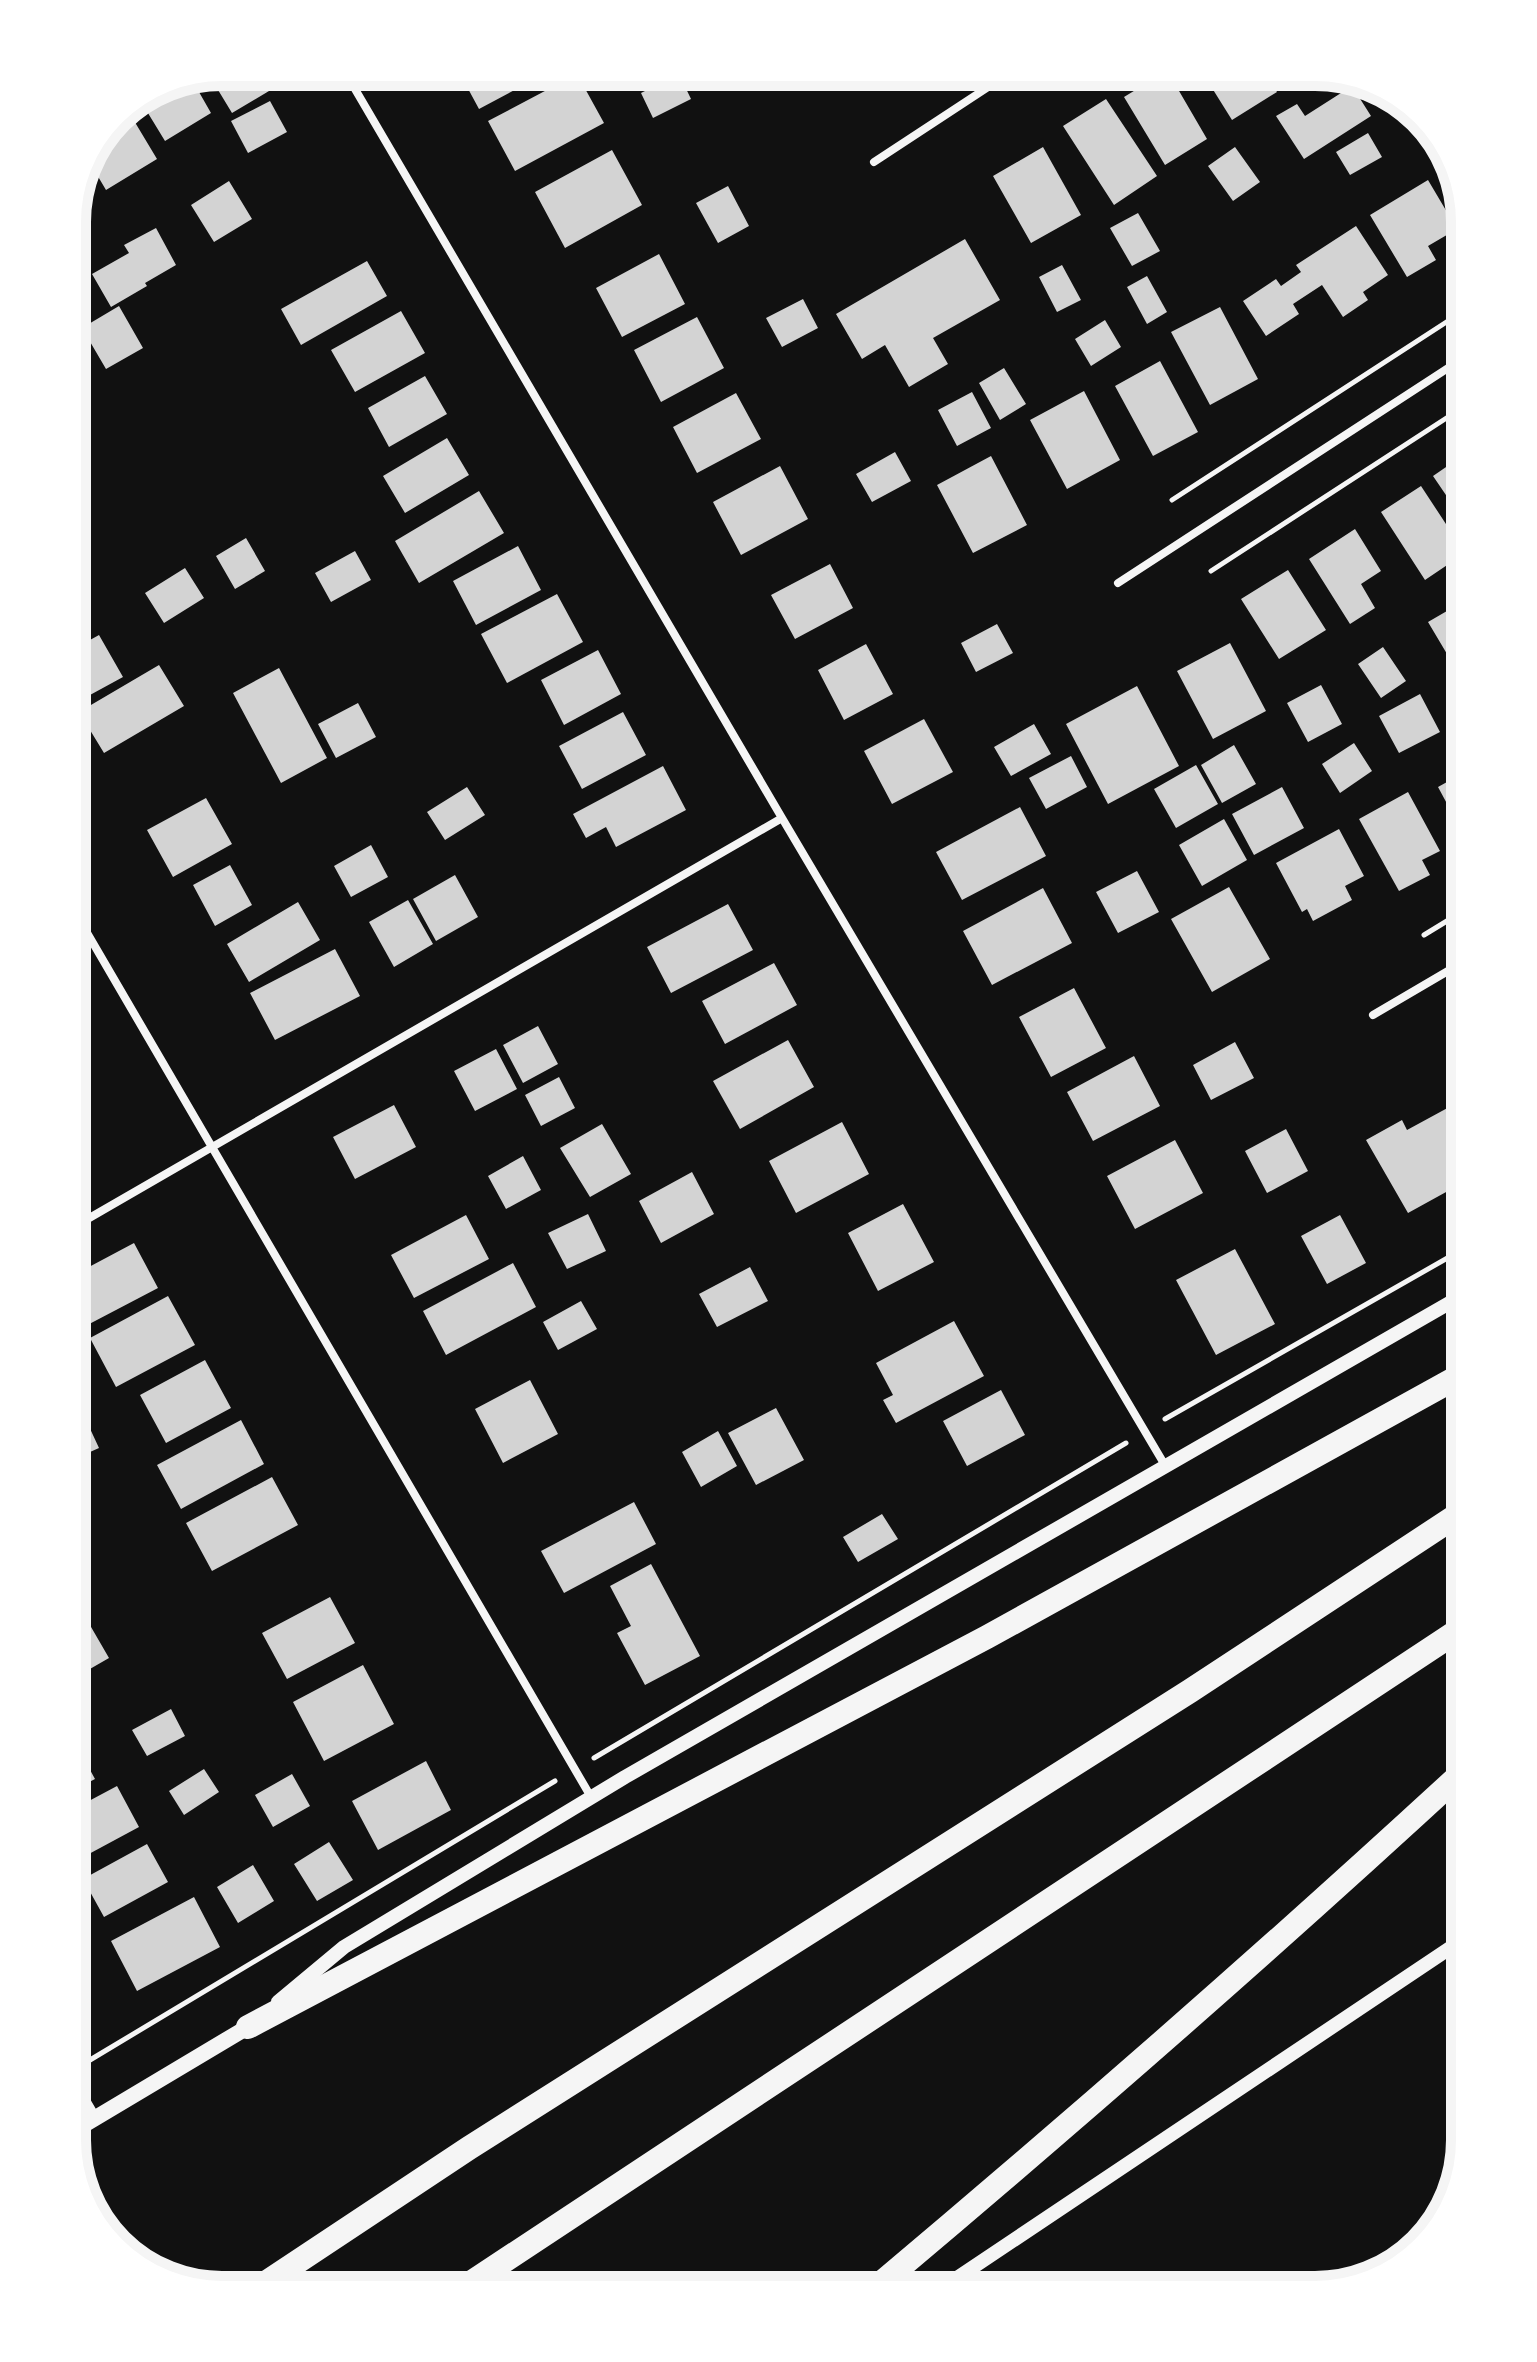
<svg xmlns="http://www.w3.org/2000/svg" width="1537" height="2362" viewBox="0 0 1537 2362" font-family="'Source Sans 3',sans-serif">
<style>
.building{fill:#d3d3d3}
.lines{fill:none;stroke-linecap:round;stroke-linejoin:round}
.path{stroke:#f5f5f5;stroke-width:5}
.minor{stroke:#f5f5f5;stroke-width:8}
.tertiary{stroke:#f5f5f5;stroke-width:14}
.secondary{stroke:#f5f5f5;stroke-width:16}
.motorway{stroke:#f5f5f5;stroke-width:24}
.rim{fill:none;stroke:#f5f5f5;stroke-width:10}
</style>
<rect width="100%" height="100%" fill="#111"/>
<path class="building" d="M223,72H272L279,85L232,113L209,75Z
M459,72H531L535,79L479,109Z
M754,72H781L761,84Z
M1165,72H1168L1207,139L1165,165L1124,97Z
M1202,72H1265L1277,92L1232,120Z
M577,74L604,123L515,171L488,121Z
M679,74L691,99L653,118L641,93Z
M191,78L211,113L165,141L140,100L165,83Z
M1352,86L1371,116L1304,159L1276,116L1297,104L1305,116Z
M1106,99L1157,176L1114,205L1063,126Z
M270,101L287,132L248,153L231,121Z
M127,109L157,159L106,190L93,168L116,116Z
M1368,133L1382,157L1350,175L1336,152Z
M1043,147L1081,215L1031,243L993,176Z
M1235,147L1260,182L1233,201L1208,166Z
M612,150L642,205L565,248L535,192Z
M1428,180L1457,229L1428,246L1436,260L1407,277L1370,215Z
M229,181L252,219L214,242L191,205Z
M728,186L749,226L718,243L696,203Z
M1138,213L1160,251L1132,266L1110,228Z
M1356,226L1388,275L1363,292L1368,300L1343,317L1322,285L1293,304L1299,314L1266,336L1243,301L1276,279L1281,286L1301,272L1296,265Z
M156,228L176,265L145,283L147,286L111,307L92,274L129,253L124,245Z
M965,239L1000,300L933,338L948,364L909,387L885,345L862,359L836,314Z
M659,254L685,304L622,337L596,288Z
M367,261L387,296L301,345L281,309Z
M1062,265L1081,300L1057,312L1039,277Z
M1147,276L1167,312L1147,324L1127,287Z
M803,299L818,328L782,347L766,318Z
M119,306L143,348L106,369L82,328Z
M1220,307L1258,379L1210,405L1171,332Z
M401,311L425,353L355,392L331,350Z
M697,317L724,368L661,402L634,350Z
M1105,320L1121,347L1091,366L1075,339Z
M1160,361L1198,432L1153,456L1115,386Z
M1004,368L1026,404L1000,420L979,383Z
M425,376L447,414L389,447L368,408Z
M1084,391L1120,460L1067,489L1030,420Z
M972,392L991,428L957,446L938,410Z
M736,393L761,439L697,473L673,427Z
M447,438L469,475L405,513L383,476Z
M895,452L911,481L872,502L856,474Z
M1465,454V523L1433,476Z
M991,456L1027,525L973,553L937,485Z
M780,466L808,519L741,555L713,502Z
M1421,486L1465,553L1425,580L1381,512Z
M479,491L504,533L419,583L395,541Z
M1355,529L1381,571L1361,584L1375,608L1350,624L1309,559Z
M246,538L265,571L235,589L216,556Z
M518,546L541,590L476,625L453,581Z
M355,551L371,580L331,602L315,573Z
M830,564L853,608L795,639L771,595Z
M185,568L204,598L164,623L145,593Z
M1288,570L1326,630L1279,659L1241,599Z
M557,594L583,642L507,683L481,634Z
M1459,604L1465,615V650L1450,659L1428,622Z
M997,624L1013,653L976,672L961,643Z
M99,635L123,677L79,701L72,688V650Z
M1230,643L1266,711L1213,739L1177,671Z
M866,644L893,694L844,720L818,670Z
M1383,647L1406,681L1381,698L1358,664Z
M598,650L621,694L564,725L541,680Z
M159,665L184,706L104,753L79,712Z
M279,668L327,758L281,783L233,693Z
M1321,685L1342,724L1308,742L1287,703Z
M1137,686L1179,766L1108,804L1066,724Z
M1420,694L1440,732L1399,753L1379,716Z
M358,703L376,737L336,758L318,724Z
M623,712L646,755L582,789L559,746Z
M924,719L953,772L892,804L864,751Z
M1034,724L1051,754L1011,776L994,747Z
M1354,743L1372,771L1340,793L1322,764Z
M1234,745L1256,784L1222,803L1201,765Z
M1071,756L1087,787L1046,809L1029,778Z
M1196,765L1218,804L1176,828L1154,789Z
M663,766L686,810L616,847L606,827L586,838L573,814Z
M1465,772V837L1438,787Z
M467,787L485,815L445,840L427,812Z
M1282,787L1304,828L1254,855L1232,814Z
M1408,792L1440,851L1422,860L1430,875L1399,891L1359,819Z
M206,798L232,844L173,877L147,830Z
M1020,807L1046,856L962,900L936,852Z
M1224,819L1247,860L1202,886L1179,845Z
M1339,829L1364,876L1345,886L1352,900L1313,921L1307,909L1302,912L1276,863Z
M371,845L388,877L351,897L334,866Z
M230,865L252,905L215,926L193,885Z
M1137,871L1159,912L1118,933L1096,892Z
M455,875L478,917L436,941L413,899Z
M1229,887L1270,959L1212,992L1171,919Z
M1043,888L1072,943L992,985L963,931Z
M408,900L433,944L394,967L369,922Z
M298,902L320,940L249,982L227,944Z
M728,904L753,950L671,993L647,947Z
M335,949L360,996L275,1040L250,993Z
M774,963L797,1005L725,1044L702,1001Z
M1074,988L1106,1048L1051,1077L1019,1017Z
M538,1026L558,1064L523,1083L503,1045Z
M788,1040L814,1087L740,1129L713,1081Z
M1235,1042L1254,1078L1211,1100L1193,1065Z
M496,1049L517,1089L475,1111L454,1071Z
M1134,1056L1160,1106L1093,1141L1067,1092Z
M559,1077L575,1108L541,1126L525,1095Z
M394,1105L416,1147L355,1179L333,1137Z
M1453,1105L1465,1126V1199L1457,1186L1408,1213L1366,1140L1402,1120L1407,1130Z
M72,1118L88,1148L72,1156Z
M842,1122L869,1174L796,1213L769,1161Z
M602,1124L631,1174L590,1197L560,1148Z
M1286,1129L1308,1171L1267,1193L1245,1151Z
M1175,1140L1203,1193L1135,1229L1107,1176Z
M523,1156L541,1190L506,1209L488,1176Z
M692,1172L714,1214L661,1243L639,1201Z
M903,1204L934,1262L878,1291L848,1233Z
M588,1214L606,1251L567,1269L548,1233Z
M466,1215L489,1259L414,1298L391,1255Z
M1340,1215L1366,1263L1327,1284L1301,1236Z
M134,1243L158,1288L74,1332L72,1276Z
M1235,1249L1275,1324L1216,1355L1176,1280Z
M513,1263L536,1307L446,1355L423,1311Z
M750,1267L768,1301L717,1327L699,1294Z
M168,1296L195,1345L116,1387L90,1338Z
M581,1301L597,1329L558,1350L543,1322Z
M954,1321L984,1376L896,1423L883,1400L893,1395L876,1363Z
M205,1360L231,1408L166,1443L140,1395Z
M530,1380L558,1434L503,1463L475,1409Z
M1001,1390L1025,1435L967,1466L943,1421Z
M776,1408L804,1460L756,1485L728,1433Z
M86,1420L99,1448L72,1460V1426Z
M241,1420L264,1464L181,1509L157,1465Z
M718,1431L737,1466L701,1487L682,1452Z
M272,1477L298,1525L212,1571L186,1523Z
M634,1502L656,1544L564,1593L541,1551Z
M882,1514L898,1539L858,1562L843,1537Z
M651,1564L700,1656L645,1685L617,1633L631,1626L610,1586Z
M330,1597L355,1643L287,1679L262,1633Z
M87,1620L109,1658L76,1677L72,1670V1628Z
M363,1665L394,1724L324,1761L293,1702Z
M171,1709L185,1736L147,1756L132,1730Z
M72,1737L95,1779L72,1791Z
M426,1761L451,1810L378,1850L352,1801Z
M204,1769L219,1792L184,1815L169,1791Z
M292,1774L310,1806L273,1827L255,1795Z
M117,1786L139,1827L74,1862L72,1810Z
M329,1842L353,1880L317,1901L294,1864Z
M147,1844L168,1882L104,1917L83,1879Z
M253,1865L274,1901L238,1923L217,1887Z
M194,1897L220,1947L137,1991L111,1941Z"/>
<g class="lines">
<path class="path" d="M917,85L936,72
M1172,500L1465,310
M1211,571L1465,406
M1424,935L1465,910
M1165,1419L1465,1248
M594,1758L1126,1443
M90,2060L555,1781"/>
<path class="minor" d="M345,72L782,818L1166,1467
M874,162L1011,72
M1118,583L1465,357
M72,907L591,1797
M1373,1015L1465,961
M72,1228L782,818
M72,2076L96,2117"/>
<path class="tertiary" d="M278,2002L344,1947L625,1777L1465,1294
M939,2290L1465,1938"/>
<path class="secondary" d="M72,2132L248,2027"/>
<path class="motorway" d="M248,2027L987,1637L1465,1373
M255,2290L469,2148L1190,1691L1465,1510
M460,2290L1465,1626
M873,2290C1074,2121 1272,1948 1465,1770"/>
</g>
<path d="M0 0H1537V2362H0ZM222 86H1315A136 136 0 0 1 1451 222V2140A136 136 0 0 1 1315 2276H222A136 136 0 0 1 86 2140V222A136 136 0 0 1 222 86Z" fill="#fff" fill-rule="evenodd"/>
<path class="rim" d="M222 86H1315A136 136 0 0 1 1451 222V2140A136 136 0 0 1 1315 2276H222A136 136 0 0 1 86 2140V222A136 136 0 0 1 222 86Z"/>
</svg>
